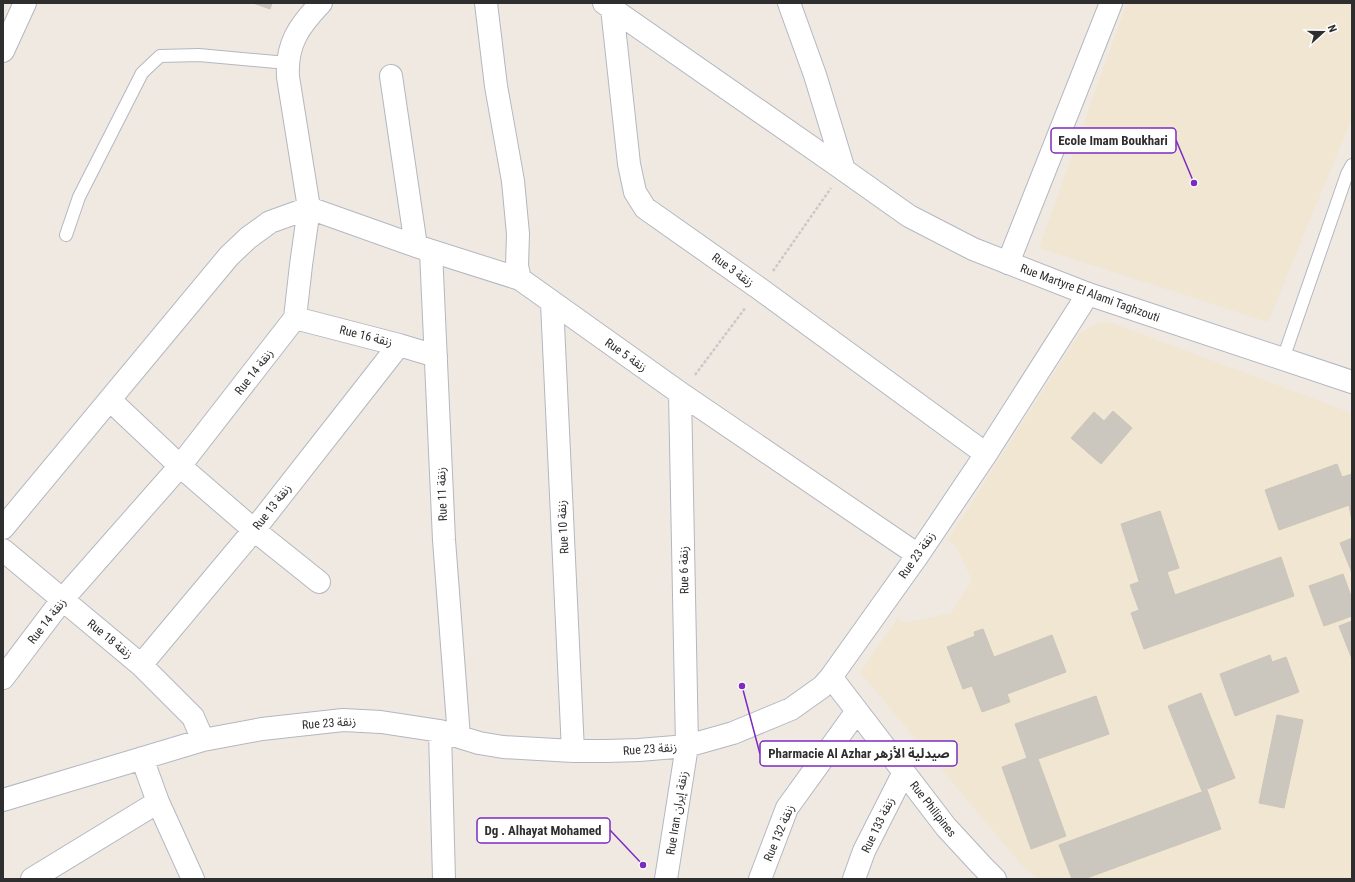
<svg xmlns="http://www.w3.org/2000/svg" width="1355" height="882" viewBox="0 0 1355 882" font-family="'Roboto Condensed','Noto Sans Arabic',sans-serif">
<style>
.education{fill:#f0e6d1}
.building{fill:#cbc7bf;stroke:#cbc5ba}
.lines{fill:none;stroke-linecap:round;stroke-linejoin:round}
.lane-casing{stroke:#b4b7c1;stroke-width:14}
.street-casing{stroke:#b4b7c1;stroke-width:24}
.secondary-casing{stroke:#b4b7c1;stroke-width:24}
.path{stroke:#c9c9c9;stroke-width:2.5;stroke-dasharray:3 2;stroke-linecap:butt}
.lane{stroke:#fff;stroke-width:12}
.street{stroke:#fff;stroke-width:22}
.secondary{stroke:#fff;stroke-width:22}
.labels{text-anchor:middle;dominant-baseline:central;stroke-width:3;stroke-linejoin:round;paint-order:stroke}
.street-label{font-size:12px;fill:#2e2e2e;stroke:#fff}
.leader{fill:none;stroke:#7b2cbf;stroke-width:1.5}
.callout-dot{fill:#7b2cbf;stroke:#fff;stroke-width:1.5}
.callout{fill:#fff;stroke:#7b2cbf;stroke-width:1.5}
.callout-label{font-size:13px;text-anchor:middle;font-weight:bold;fill:#2e2e2e}
</style>
<rect width="100%" height="100%" fill="#efe9e1"/>
<path class="education" d="M1127,3H1352V118L1268,322L1039,248Z
M1109,322L1352,413V879H1039L1024,868L860,672L898,618L904,623L951,613L972,580L956,546L948,540L1079,334L1096,324Z"/>
<path class="building" d="M253,3H272L270,9Z
M1113,411L1132,428L1101,464L1071,438L1094,412L1104,421Z
M1337,464L1342,477L1352,474V504L1279,530L1265,490Z
M1352,504V521L1349,505Z
M1160,511L1179,568L1139,581L1121,524Z
M1352,538V573L1340,543Z
M1281,557L1294,596L1144,649L1131,613L1139,610L1130,585L1167,572L1175,595Z
M1343,574L1352,599V616L1324,626L1309,586Z
M1352,621V659L1339,626Z
M983,629L994,657L1052,635L1066,672L1007,694L1010,702L982,712L972,686L963,689L947,647L975,636L974,632Z
M1270,655L1272,662L1286,657L1299,692L1235,716L1220,674Z
M1201,693L1235,778L1202,791L1168,706Z
M1096,696L1109,734L1038,759L1066,836L1031,849L1002,767L1027,758L1015,724Z
M1277,715L1303,720L1284,808L1259,803Z
M1207,790L1221,829L1084,879H1072L1059,845Z"/>
<g class="lines">
<g class="lane-casing">
<path id="lane" d="M66,235L79,197L142,73L160,56L199,55L287,63
M1283,359L1347,174L1352,165"/>
</g>
<g class="street-casing">
<path id="street" d="M486,3L496,86L513,181L518,234L517,266L520,279
M604,3L844,170
M613,3L612,8L629,164L635,192L645,208L760,289L986,454
M3,51L25,3
M391,76L416,246
M309,208L416,246L520,279L680,393L918,555
M431,251L444,540L459,737
M1008,263L1111,3
M552,303L573,751
M295,318L399,345L436,356
M110,400L180,466L254,530L319,582
M3,528L229,256L248,238L270,222L309,208
M3,550L141,665L193,717L203,740
M141,665L254,530L399,345
M831,677L946,827L982,866L995,879
M3,678L62,600L180,466L295,318L301,265L309,208L288,77C286,44 299,26 321,3
M440,731L444,879
M142,758L158,802L193,879
M3,800L203,740L262,729L343,720L381,722L440,731L479,743L503,747L573,751H606L639,750L687,746L733,733L791,709L822,687L831,677L918,555L986,454L1088,294
M32,879L158,802
M666,879L687,746L680,393
M760,879L787,808L857,711
M854,879L864,851L904,772"/>
</g>
<g class="secondary-casing">
<path id="secondary" d="M789,3L815,75L844,170L909,216L973,249L1088,294L1352,382"/>
</g>
<path class="path" d="M773,271L831,188
M695,375L746,307"/>
<use href="#lane" class="lane"/>
<use href="#street" class="street"/>
<use href="#secondary" class="secondary"/>
</g>
<g class="labels">
<g class="street-label">
<text transform="translate(733 270) rotate(36)">Rue 3 زنقة</text>
<text transform="translate(1090 293) rotate(20)">Rue Martyre El Alami Taghzouti</text>
<text transform="translate(366 336) rotate(14)">Rue 16 زنقة</text>
<text transform="translate(626 355) rotate(35)">Rue 5 زنقة</text>
<text transform="translate(254 372) rotate(-52)">Rue 14 زنقة</text>
<text transform="translate(442 494) rotate(-92)">Rue 11 زنقة</text>
<text transform="translate(272 507) rotate(-52)">Rue 13 زنقة</text>
<text transform="translate(563 527) rotate(-93)">Rue 10 زنقة</text>
<text transform="translate(917 555) rotate(-55)">Rue 23 زنقة</text>
<text transform="translate(684 570) rotate(-91)">Rue 6 زنقة</text>
<text transform="translate(47 621) rotate(-52)">Rue 14 زنقة</text>
<text transform="translate(110 639) rotate(39)">Rue 18 زنقة</text>
<text transform="translate(329 723) rotate(-4)">Rue 23 زنقة</text>
<text transform="translate(650 749) rotate(-4)">Rue 23 زنقة</text>
<text transform="translate(933 809) rotate(52)">Rue Philipines</text>
<text transform="translate(677 813) rotate(-81)">Rue Iran زنقة إيران</text>
<text transform="translate(878 825) rotate(-64)">Rue 133 زنقة</text>
<text transform="translate(779 833) rotate(-67)">Rue 132 زنقة</text>
</g>
</g>
<path class="leader" d="M1194 183L1176 140M742 686L760 754M643 865L610 830"/>
<g class="callout-dot">
<circle cx="1194" cy="183" r="4"/>
<circle cx="742" cy="686" r="4"/>
<circle cx="643" cy="865" r="4"/>
</g>
<g class="callout">
<rect x="1051" y="128" width="125" height="25" rx="4"/>
<rect x="760" y="741" width="197" height="25" rx="4"/>
<rect x="477" y="818" width="133" height="25" rx="4"/>
</g>
<g class="callout-label">
<text x="1113" y="145">Ecole Imam Boukhari</text>
<text x="859" y="758">Pharmacie Al Azhar صيدلية الأزهر</text>
<text x="543" y="835">Dg . Alhayat Mohamed</text>
</g>
<rect width="1355" height="882" fill="none" stroke="#2e2e2e" stroke-width="8"/>
<g transform="translate(1323 32) rotate(69)" stroke="#ffffff" stroke-width="3" paint-order="stroke">
<path d="M0-3L7 15L0 10L-7 15Z" fill="#2e2e2e"/>
<text y="-6" font-size="11" font-weight="bold" text-anchor="middle" fill="#2e2e2e">N</text>
</g>
</svg>
